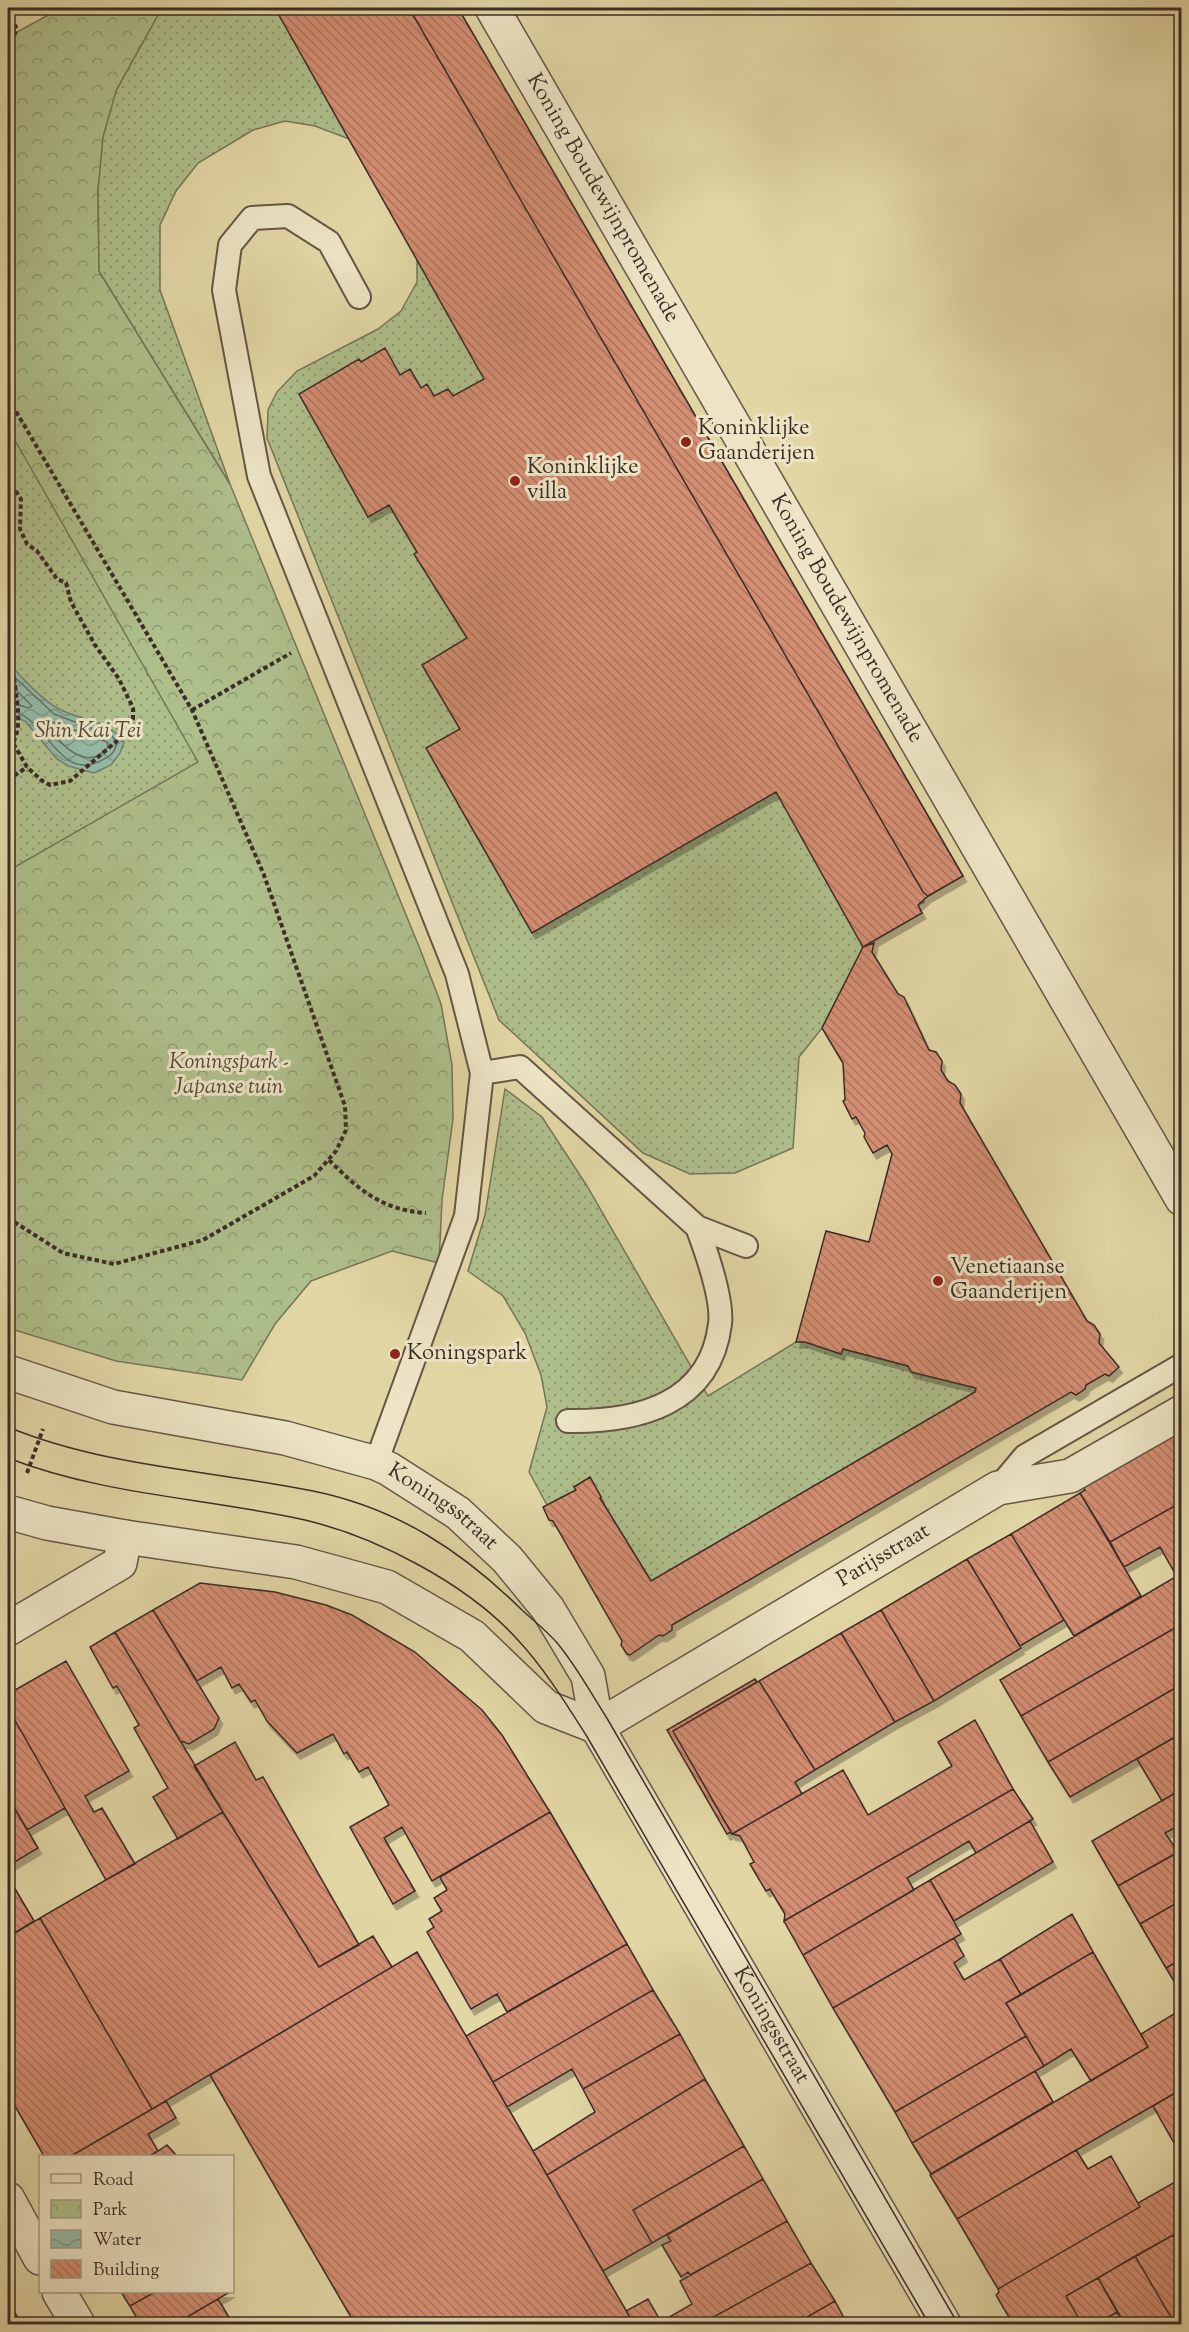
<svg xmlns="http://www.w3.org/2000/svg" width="1189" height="2332" viewBox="0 0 1189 2332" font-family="'Sorts Mill Goudy',serif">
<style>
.park{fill:url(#park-crowns);stroke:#757659;stroke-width:1.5}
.garden{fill:url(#garden-dots);stroke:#757659;stroke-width:1.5}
.water{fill:url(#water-waves);stroke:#718173;stroke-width:1.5}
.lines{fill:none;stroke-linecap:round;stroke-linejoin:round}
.shore{stroke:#687266;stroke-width:1.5}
.building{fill:url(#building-back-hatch);stroke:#3c2c27;stroke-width:1.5;filter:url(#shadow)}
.service-casing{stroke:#665646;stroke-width:26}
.pedestrian-casing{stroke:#665646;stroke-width:36}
.minor-casing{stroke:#665646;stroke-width:36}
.tertiary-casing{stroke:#665646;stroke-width:36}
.path{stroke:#3c2c27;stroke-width:4;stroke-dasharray:4.5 3;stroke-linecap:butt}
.service{stroke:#ece4c4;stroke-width:22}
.pedestrian{stroke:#ece4c4;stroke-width:33}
.minor{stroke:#ece4c4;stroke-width:33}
.tertiary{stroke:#ece4c4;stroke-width:33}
.tram{stroke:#3c2c27;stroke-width:1.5}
.poi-dot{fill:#8f2418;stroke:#ece4c4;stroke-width:2}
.labels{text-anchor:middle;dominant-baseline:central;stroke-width:6;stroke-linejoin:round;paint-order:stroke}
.street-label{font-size:22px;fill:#3c2c27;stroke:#ece4c4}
.poi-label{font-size:22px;fill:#3c2c27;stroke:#ece4c4;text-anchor:start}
.park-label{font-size:22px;font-style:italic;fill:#53493b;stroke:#ece4c4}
</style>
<defs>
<pattern id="park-crowns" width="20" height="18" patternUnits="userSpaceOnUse" patternTransform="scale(1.5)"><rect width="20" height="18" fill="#aebf8b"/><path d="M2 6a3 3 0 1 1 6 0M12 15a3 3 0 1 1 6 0" fill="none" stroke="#8f9b72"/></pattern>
<pattern id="garden-dots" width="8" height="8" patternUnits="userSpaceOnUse" patternTransform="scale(1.5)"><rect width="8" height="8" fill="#aebf8b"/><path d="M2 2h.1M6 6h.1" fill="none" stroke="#8f9b72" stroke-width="1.8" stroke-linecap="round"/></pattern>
<pattern id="water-waves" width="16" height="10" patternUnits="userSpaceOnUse" patternTransform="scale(1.5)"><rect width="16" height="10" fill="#95b9a6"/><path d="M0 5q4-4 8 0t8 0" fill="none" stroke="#7b9787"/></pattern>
<pattern id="building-back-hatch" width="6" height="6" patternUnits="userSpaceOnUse" patternTransform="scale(1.5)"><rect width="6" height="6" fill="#d48e72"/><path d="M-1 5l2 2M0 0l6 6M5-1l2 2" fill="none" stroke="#ad745e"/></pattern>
<filter id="shadow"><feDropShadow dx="3.5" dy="6" stdDeviation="0" flood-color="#0004"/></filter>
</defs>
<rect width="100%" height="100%" fill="#e2d6a5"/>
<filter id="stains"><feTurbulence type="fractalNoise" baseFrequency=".00333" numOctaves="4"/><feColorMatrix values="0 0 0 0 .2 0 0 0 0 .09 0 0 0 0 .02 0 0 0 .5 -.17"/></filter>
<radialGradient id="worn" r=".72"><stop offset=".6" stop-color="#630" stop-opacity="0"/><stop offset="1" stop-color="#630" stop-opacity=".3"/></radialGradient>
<path class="park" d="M61,8H162L116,91L98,190L99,271L230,484L420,949L441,1004L452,1065L453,1119L442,1200L439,1263L392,1251L311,1281L275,1324L242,1380L116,1361L8,1328V37Z"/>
<path class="garden" d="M162,8H458L963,876L923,899L924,902L918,905L922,913L863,947L822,1028L799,1057L793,1148L735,1173L690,1174L643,1153L499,1020L267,438L268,410L277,392L297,371L378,329L401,311L417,282V240L352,140L315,126L285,121L253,130L198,163L176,191L160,225V290L230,484L99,271L98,190L103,137L116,91Z
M8,428L198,762L8,871Z
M505,1089L542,1117L587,1186L708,1396L796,1342H805L841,1354L843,1349L908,1366L911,1372L976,1388L975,1392L651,1581L600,1498L601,1497L590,1477L574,1487L576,1490L547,1505L529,1472L547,1407L541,1375L525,1333L503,1296L468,1271L485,1215Z"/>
<path class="water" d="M8,662C19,675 43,701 59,709C81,721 109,720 124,742L120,753L111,765L94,773L68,766L57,759L25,721L8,715Z"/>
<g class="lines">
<path class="shore" d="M8,671L54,714L112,736L117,743C114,755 109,757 98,762C57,780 46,714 8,710
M8,682L32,706L29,708L8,702
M44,719L107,742L108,747C86,775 58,741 44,723Z"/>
</g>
<path class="building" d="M275,8H409L923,892L928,896L918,905L922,913L863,947L776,792L532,933L426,748L460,729L422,665L467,638L414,554L417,552L389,505L368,517L299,394L359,359L361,362L385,348L400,375L410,369L421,388L427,384L434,396L448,389L453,396L484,379Z
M409,8H458L963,876L928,896L923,892Z
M874,943L872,952L898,994L904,997L929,1050L936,1052L942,1061L941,1070L948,1081L955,1085L961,1094L960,1103L1087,1321L1094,1325L1100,1334L1099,1343L1119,1367L1109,1376L1105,1374L1086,1385L1085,1389L1076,1395L1071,1392L672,1625V1630L663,1636L659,1635L630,1655L627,1654L621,1645L622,1641L553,1521L549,1520L543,1507L576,1490L574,1487L590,1477L601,1497L600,1498L651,1581L975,1392L976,1388L911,1372L908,1366L843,1349L841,1354L805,1342H796L826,1231L869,1242L892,1154L887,1145L873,1153L864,1137L865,1133L856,1117L852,1119L843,1101L845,1100L843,1063L822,1028L863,947Z
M1182,1426V1502L1110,1542L1080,1493L1085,1490L1081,1485Z
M1080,1493L1141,1596L1074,1636L1011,1534Z
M1182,1502V1573L1176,1575L1160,1547L1124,1567L1110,1542Z
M1011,1534L1064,1620L1020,1646L967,1559Z
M967,1559L1021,1648L934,1701L881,1610Z
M1182,1573V1624L1021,1716L1000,1680Z
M200,1583L275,1592L326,1605L352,1615L415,1652L482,1710L502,1735L550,1812L432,1881L402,1827L384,1838L415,1891L393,1904L350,1827L389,1805L368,1767L359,1772L347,1752L344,1754L333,1734L297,1753L267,1721L255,1700L251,1702L239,1684L232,1688L221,1667L197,1681L153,1610Z
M153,1610L219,1718L214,1729L189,1744L180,1741L115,1632Z
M881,1610L934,1701L895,1722L841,1633Z
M1182,1624V1684L1048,1762L1021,1716Z
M115,1632L223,1812L178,1839L153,1797L168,1788L134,1728L139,1725L117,1686L113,1688L90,1647Z
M841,1633L895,1722L815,1770L759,1681Z
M66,1661L129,1771L85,1796L94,1812L102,1808L135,1864L106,1880L8,1708V1694Z
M755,1679L757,1682L673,1731L731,1832L727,1834L667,1730Z
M759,1681L815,1770L795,1782L802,1794L732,1834L673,1731Z
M1182,1684V1733L1070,1797L1048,1762Z
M8,1708L65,1808L27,1830L8,1797Z
M975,1720L1013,1789L784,1921L785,1914L770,1889L766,1891L750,1864L754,1862L740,1836L732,1834L843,1770L868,1815L952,1766L938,1742Z
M1182,1733V1789L1162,1801L1137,1759Z
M235,1742L256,1780L263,1777L359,1945L319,1967L194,1766Z
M1013,1789L1033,1819L976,1853L969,1841L907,1878L914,1890L803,1955L784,1921Z
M1182,1789V1824L1165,1833L1178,1852L1118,1886L1092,1841Z
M8,1797L38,1848L8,1866Z
M223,1812L319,1967L373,1936L392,1967L152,2109L40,1918Z
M550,1812L627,1944L507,2012L497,1994L471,2009L427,1932L434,1927L429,1919L442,1911L434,1898L447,1890L440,1877Z
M1030,1821L1053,1862L954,1921L930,1880Z
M1182,1850V1900L1140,1924L1118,1886Z
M8,1877L34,1921L8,1937Z
M930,1880L961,1934L833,2008L803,1955Z
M1182,1900V1959L1166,1968L1140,1924Z
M1072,1914L1093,1952L1021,1995L1000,1959Z
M40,1918L152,2109L71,2156H44L8,2094V1937Z
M954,1938L964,1956L954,1963L964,1980L1000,1959L1021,1995L1006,2003L1026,2036L895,2112L833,2008Z
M627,1944L653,1990L493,2082L466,2036Z
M417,1952L603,2271L634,2324H355L210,2075Z
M1093,1952L1148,2047L1091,2081L1071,2049L1044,2066L1006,2003Z
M1182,1959V1994L1166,1968Z
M653,1990L680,2034L583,2089L572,2069L507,2107L493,2082Z
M1182,2009V2089L957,2219L930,2175L1148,2047L1141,2034Z
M680,2034L705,2079L547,2175L533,2151L595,2112L583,2089Z
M1026,2036L1044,2066L912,2143L895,2112Z
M1035,2071L1053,2102L931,2174L912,2143Z
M705,2079L744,2146L633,2210L652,2243L603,2271L547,2175Z
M1182,2089V2157L1153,2106Z
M166,2101L176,2118L148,2134L158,2151L149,2156H71Z
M167,2145L177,2156H149L158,2151Z
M744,2146L763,2179L652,2243L633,2210Z
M1076,2150L1088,2169L1111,2156L1140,2207L998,2289L957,2219Z
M1182,2178V2230L1066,2296L1082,2324H1013L996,2295L999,2292L998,2289L1140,2207L1138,2203Z
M763,2179L787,2221L690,2275L688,2272L681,2277L662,2245L671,2241L667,2235Z
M787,2221L811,2263L701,2324H634L626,2311L648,2299L661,2322L692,2304L680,2281Z
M1182,2230V2249L1173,2235Z
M1173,2235L1182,2249V2324H1175L1135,2256Z
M1135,2256L1175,2324H1125L1098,2278Z
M811,2263L835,2301L795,2324H701Z
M1098,2278L1117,2312L1097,2324H1082L1066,2296Z
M121,2292H155L130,2306Z
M155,2292H230L175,2324H140L130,2306Z
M218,2299L233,2324H175Z
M835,2301L847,2324H795Z
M8,2302L22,2324H8Z
M1117,2312L1125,2324H1097Z"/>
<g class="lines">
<g class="service-casing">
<path id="service" d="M359,297L329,242L288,216L252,218L230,245L224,290L259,476L457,974L482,1073L466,1216L376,1463
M482,1073L520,1067L697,1227L746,1246
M568,1421C637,1422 710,1405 720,1324C723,1299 706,1251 697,1227
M998,1488L1025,1456L1180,1366"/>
</g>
<g class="pedestrian-casing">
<g id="pedestrian">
<path id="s1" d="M492,8L1182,1199"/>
</g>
</g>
<g class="minor-casing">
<g id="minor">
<path d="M8,1629L120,1563L125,1537"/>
<path id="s2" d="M597,1727L998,1488L1070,1476L1182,1412"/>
<path d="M8,2199L40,2258"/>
<path d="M59,2292L78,2324"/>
</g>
</g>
<g class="tertiary-casing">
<g id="tertiary">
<path id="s3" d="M8,1372L113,1407L285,1438L376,1463L389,1469L458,1513L507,1559L548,1609L588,1676L597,1727L944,2324"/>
<path d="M8,1512L47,1523L125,1537L296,1562L387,1587L472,1636L546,1707L597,1727"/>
</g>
</g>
<path class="path" d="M8,11L17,29L8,49
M8,393L11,403L8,405
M8,470L13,487L21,499L20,529L27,544L37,551L57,579L66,583L71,602L95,645L119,679L133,708V719L118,740L70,781L50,785L41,780L27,767L13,743L8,746
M8,676L14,677C16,699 23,723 13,743
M192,710L291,653
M8,780L27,767
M329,1160C359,1190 382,1210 426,1213
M8,1218L63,1253L114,1264L203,1240L314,1176L336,1151L346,1130L345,1106L264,875L192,710L11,403
M27,1473L43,1429"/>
<use href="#service" class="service"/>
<use href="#pedestrian" class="pedestrian"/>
<use href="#minor" class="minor"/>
<use href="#tertiary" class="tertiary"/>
<path class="tram" d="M8,1427C105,1467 210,1470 313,1491C397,1508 462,1551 522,1610C534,1621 548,1632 558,1644C577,1667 592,1695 608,1720L958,2324
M8,1458C103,1495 206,1498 305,1520C377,1537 467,1584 517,1639C544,1668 565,1702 586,1735L929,2324"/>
</g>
<g class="poi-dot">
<circle cx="686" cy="442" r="6"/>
<circle cx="515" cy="481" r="6"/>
<circle cx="938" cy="1281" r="6"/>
<circle cx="395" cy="1354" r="6"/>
</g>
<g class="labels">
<g class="street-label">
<text stroke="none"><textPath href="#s1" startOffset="220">Koning Boudewijnpromenade</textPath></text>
<text stroke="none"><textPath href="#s1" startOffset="706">Koning Boudewijnpromenade</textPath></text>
<text stroke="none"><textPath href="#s3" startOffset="460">Koningsstraat</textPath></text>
<text stroke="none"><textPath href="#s2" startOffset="334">Parijsstraat</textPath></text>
<text stroke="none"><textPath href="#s3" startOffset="1083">Koningsstraat</textPath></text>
</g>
<g class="poi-label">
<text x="698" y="429">Koninklijke<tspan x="698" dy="25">Gaanderijen</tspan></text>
<text x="527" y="468">Koninklijke<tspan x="527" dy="25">villa</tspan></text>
<text x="950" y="1268">Venetiaanse<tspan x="950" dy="25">Gaanderijen</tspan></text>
<text x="407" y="1354">Koningspark</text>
</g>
<g class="park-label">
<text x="88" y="732">Shin Kai Tei</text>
<text x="229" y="1063">Koningspark -<tspan x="229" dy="25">Japanse tuin</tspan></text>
</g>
</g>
<rect width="1189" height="2332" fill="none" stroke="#e2d6a5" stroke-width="30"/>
<rect x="9" y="9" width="1171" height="2314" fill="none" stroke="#3c2c27" stroke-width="3"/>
<rect x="15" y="15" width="1159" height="2302" fill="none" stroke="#3c2c27" stroke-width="1.5"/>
<rect x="39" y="2155" width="195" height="138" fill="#ece4c4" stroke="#a69a85" stroke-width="1.5"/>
<rect x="51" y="2174" width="30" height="9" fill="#ece4c4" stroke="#a69a85" stroke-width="1.5"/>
<text x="93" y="2185" font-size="18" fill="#3c2c27">Road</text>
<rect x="51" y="2200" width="30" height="18" fill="url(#park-crowns)" stroke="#a69a85" stroke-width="1.5"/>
<text x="93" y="2215" font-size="18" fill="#3c2c27">Park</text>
<rect x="51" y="2230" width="30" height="18" fill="url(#water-waves)" stroke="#a69a85" stroke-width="1.5"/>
<text x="93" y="2245" font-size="18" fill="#3c2c27">Water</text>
<rect x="51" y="2260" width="30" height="18" fill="url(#building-back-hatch)" stroke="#a69a85" stroke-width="1.5"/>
<text x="93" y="2275" font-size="18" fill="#3c2c27">Building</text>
<rect width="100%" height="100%" filter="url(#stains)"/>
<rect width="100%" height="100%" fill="url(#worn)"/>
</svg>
